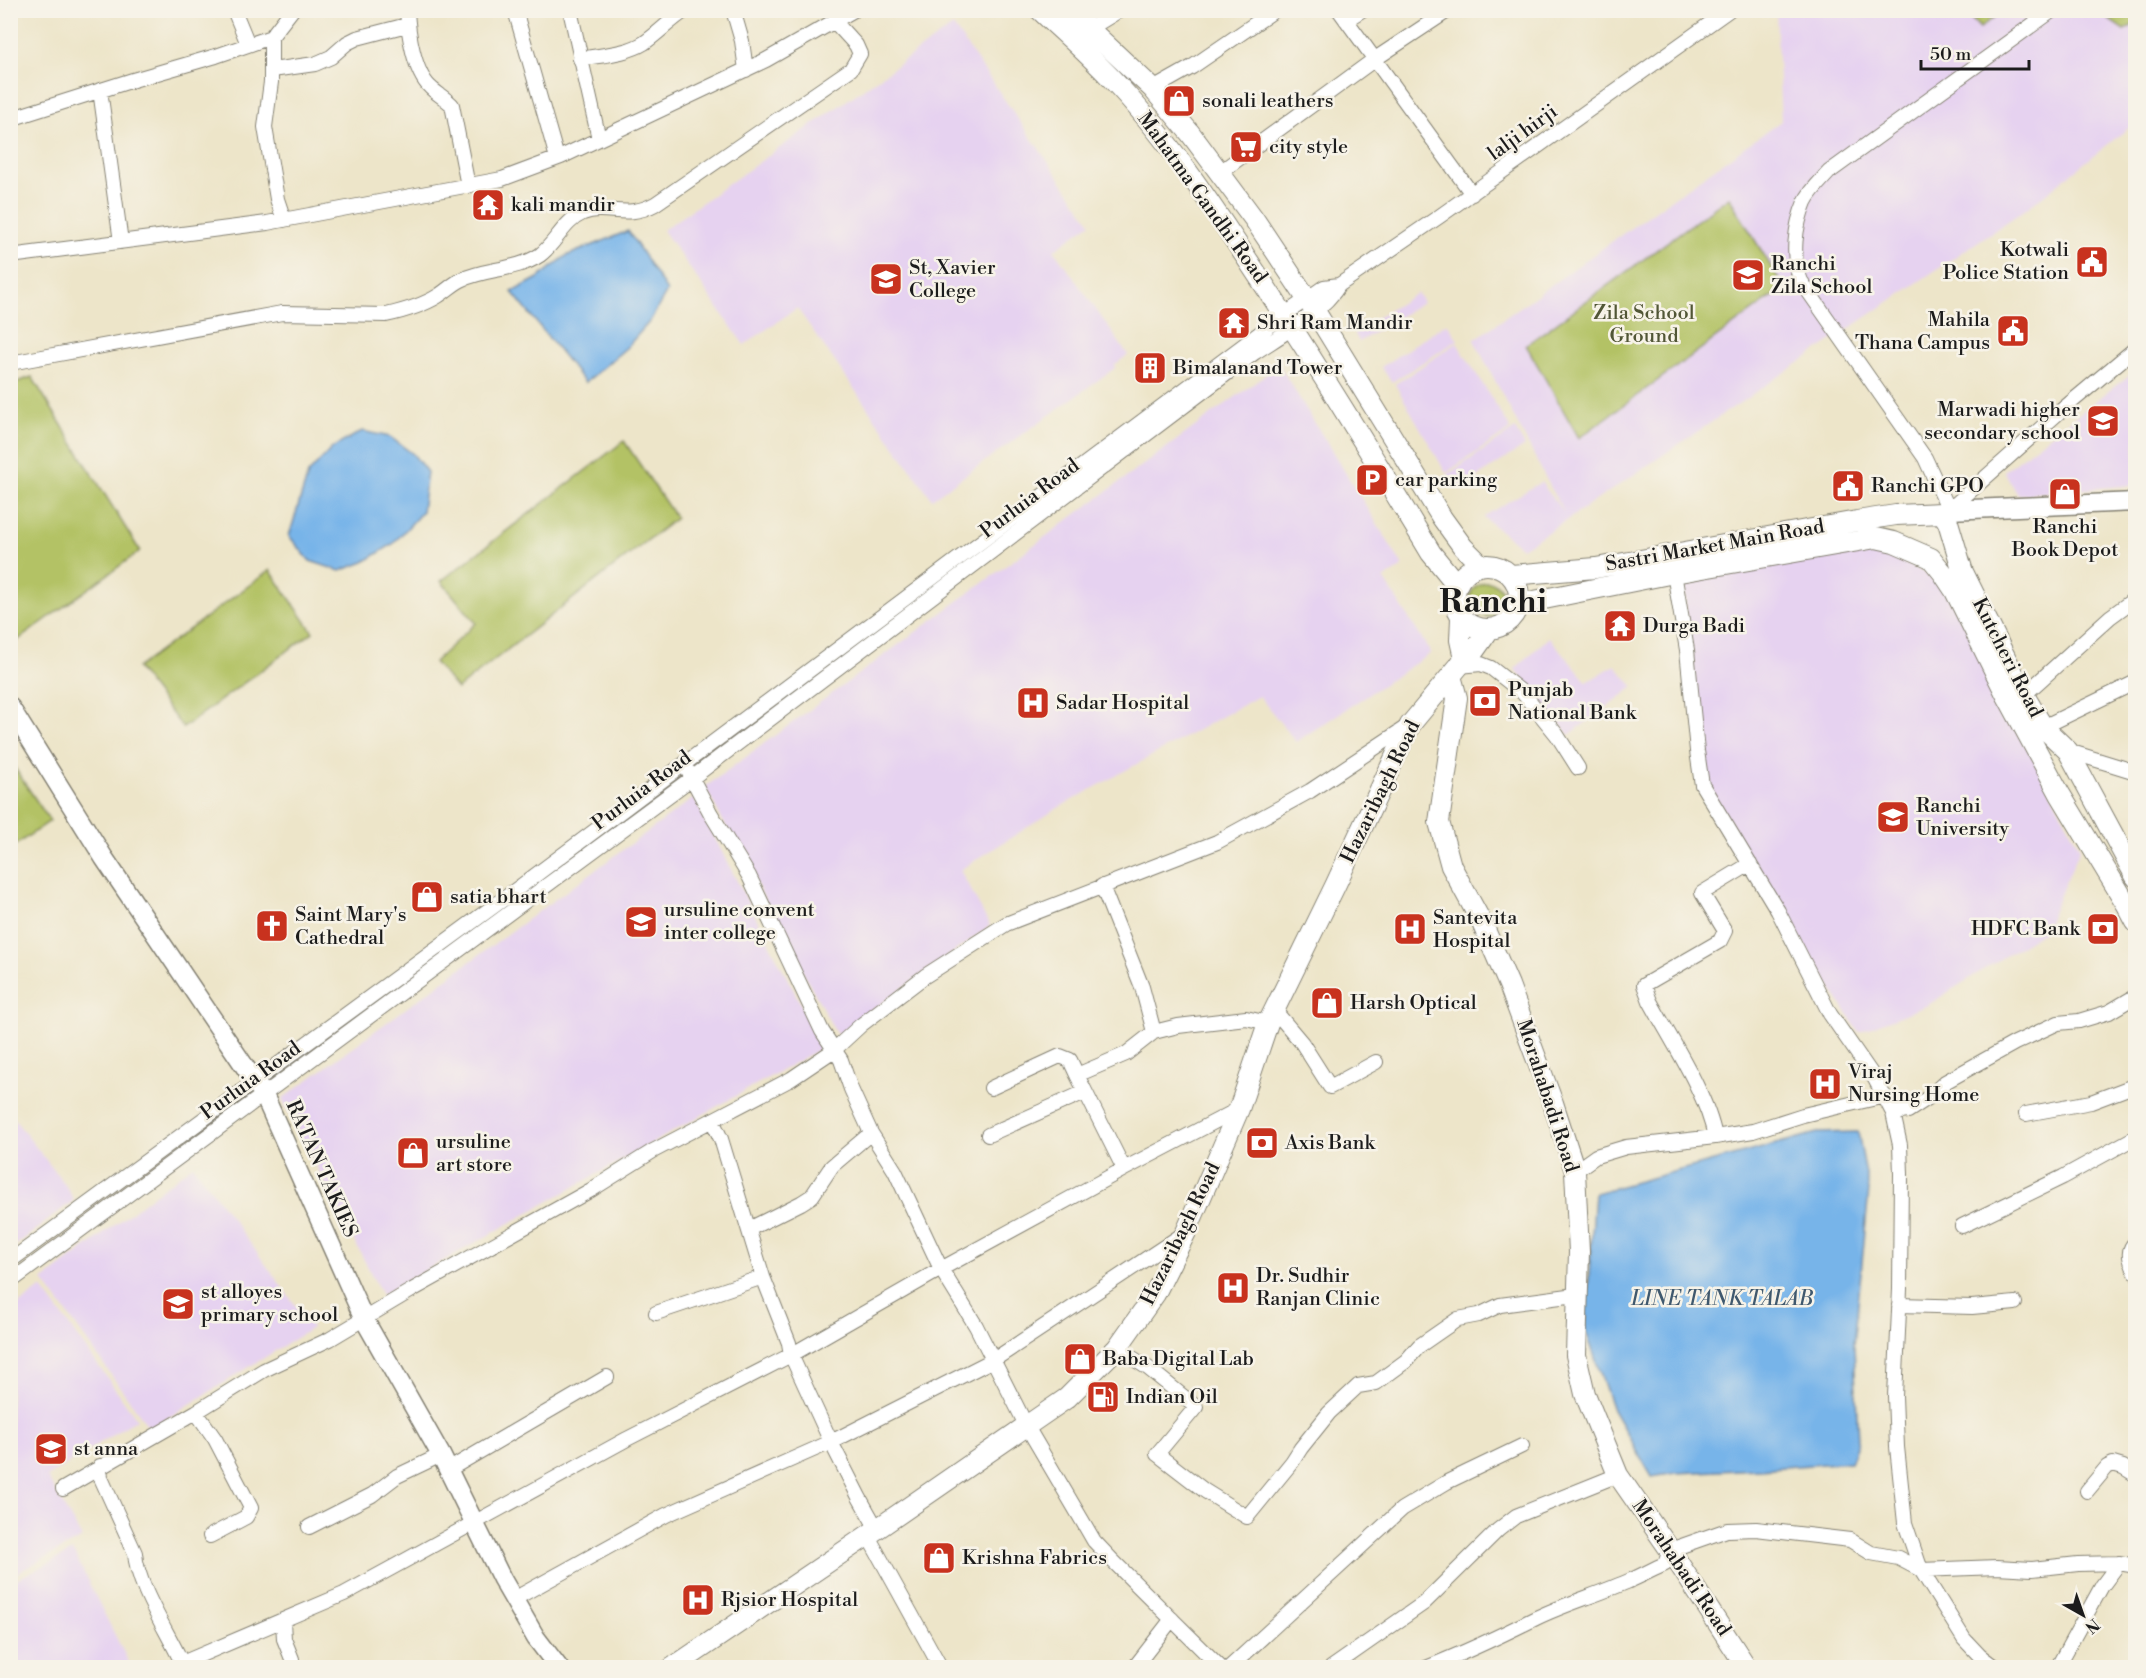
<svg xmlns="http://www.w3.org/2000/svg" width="2146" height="1678" viewBox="0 0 2146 1678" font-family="'Libre Bodoni',serif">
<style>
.built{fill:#e6d2f0}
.green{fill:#b3c265;stroke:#686f40;stroke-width:1.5}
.water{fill:#77b4e9;stroke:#4a6882;stroke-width:1.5}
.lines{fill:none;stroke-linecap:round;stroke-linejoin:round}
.minor-casing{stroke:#848072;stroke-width:16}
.tertiary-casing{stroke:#848072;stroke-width:21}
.secondary-casing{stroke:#848072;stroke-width:22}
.minor{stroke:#fff;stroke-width:14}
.tertiary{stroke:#fff;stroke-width:18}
.secondary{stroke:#fff;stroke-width:20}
.labels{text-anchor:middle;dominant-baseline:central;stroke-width:5;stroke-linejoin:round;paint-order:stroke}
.poi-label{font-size:20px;fill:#1c1c1c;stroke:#f7f3e8;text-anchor:start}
.street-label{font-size:20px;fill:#1c1c1c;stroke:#f7f3e8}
.park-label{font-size:20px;fill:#515636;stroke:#f7f3e8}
.water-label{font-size:21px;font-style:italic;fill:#40596e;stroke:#f7f3e8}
.town-label{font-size:32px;font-weight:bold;fill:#1c1c1c;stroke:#f7f3e8}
</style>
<rect width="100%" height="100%" fill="#f7f3e8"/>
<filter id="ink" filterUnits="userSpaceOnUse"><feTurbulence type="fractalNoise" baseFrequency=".0167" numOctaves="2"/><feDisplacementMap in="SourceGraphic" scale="12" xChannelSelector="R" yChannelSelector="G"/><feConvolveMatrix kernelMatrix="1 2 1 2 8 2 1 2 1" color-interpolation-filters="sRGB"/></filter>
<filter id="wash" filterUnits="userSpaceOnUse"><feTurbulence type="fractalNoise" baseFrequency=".008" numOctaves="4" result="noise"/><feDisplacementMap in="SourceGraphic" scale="24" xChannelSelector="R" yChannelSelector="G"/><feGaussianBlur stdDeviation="1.35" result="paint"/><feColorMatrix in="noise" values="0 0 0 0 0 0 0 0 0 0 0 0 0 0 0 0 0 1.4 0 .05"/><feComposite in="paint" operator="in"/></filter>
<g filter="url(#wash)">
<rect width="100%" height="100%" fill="#ede5c9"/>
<path class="built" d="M1776,11H2135V123L2026,209L1567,520L1522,548L1483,517L1541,482L1564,513L1474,340L1781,121Z
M953,26L1091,223L1054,250L1128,355L1114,365L1115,368L932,499L797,308L744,345L663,230Z
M1417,293L1423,302L1359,342L1354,332Z
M1447,323L1458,340L1392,382L1381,367Z
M1457,343L1511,429L1446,473L1395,384Z
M1279,365L1403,566L1384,579L1431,653L1296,742L1259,696L1058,808L960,870L990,926L837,1035L705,787Z
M2135,371V485L2018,495L2004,471Z
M1515,429L1525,446L1459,489L1447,475Z
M1862,544L1943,580L2080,849L2044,931L1928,1005L1859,1032L1702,785L1683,578Z
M1549,637L1587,682L1615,665L1634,687L1569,735L1515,669Z
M694,798L823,1047L382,1295L282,1099Z
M11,1115L64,1183L74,1200L11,1249Z
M193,1165L312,1328L150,1429L43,1280Z
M42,1288L137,1419L47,1477L82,1538L11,1576V1310Z
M73,1551L131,1667H11V1582Z"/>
<path class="green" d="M1964,11H2002L1980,28Z
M2097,11H2135V24L2124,30Z
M1729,197L1784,288L1579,438L1526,345Z
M32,377L140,551L11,645V384Z
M624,441L676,518L457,689L434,662L476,623L441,581Z
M270,570L313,632L183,728L137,668Z
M1470 599a17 17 0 1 1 34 0a17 17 0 1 1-34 0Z
M10,761L50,821L11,848H10Z"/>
<path class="water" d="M628,231L667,291L650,321L627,347L585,383L512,292L538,278L566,256Z
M362,431L390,437L413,454L427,472L422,512L393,544L364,562L340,571L310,561L289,536L308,474L332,448Z
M1858,1132L1869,1190L1854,1345L1858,1442L1850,1462L1759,1469L1676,1473L1652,1477L1613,1410L1585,1329L1595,1193L1817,1133Z"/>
</g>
<g filter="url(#ink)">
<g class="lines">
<g class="minor-casing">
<path id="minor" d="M234,10L248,44
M407,10C408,32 414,72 430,87C437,94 445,98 452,105L468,186
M515,10L557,158
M570,10L599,139
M733,10L742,41L746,70
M1339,10L1472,194
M2053,10L1829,172C1821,181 1810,191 1805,202C1795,226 1791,257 1801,281L1925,458L1949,510L2057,414L2136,348
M1346,20L1362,10
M1089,29L1120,10
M271,37V82L265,127L277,199L284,220
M580,59C601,55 626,54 644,43C659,33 670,20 686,10
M272,70L315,64L331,57L347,43L357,38L407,25
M1153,89L1192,67L1275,10
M100,90L121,242
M10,119L133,80L216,56L271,37L292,10
M1219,173L1375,59L1449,10
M10,256L267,223L502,179L561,157L766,60L854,10
M10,363L282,313L386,315C404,311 422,306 438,296C446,291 453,284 461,280C486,268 516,271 540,255C556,243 564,221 583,213C607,204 626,220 655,204L851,69L860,54L856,45L834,21
M1674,573L1687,650L1697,751L1702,785L1778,911L1830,1014L1875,1079L1893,1113L1900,1145L1901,1174L1900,1289L1895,1396L1897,1447L1905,1523L1921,1570L1964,1639L1980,1656L1996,1668
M1459,666L1481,664L1491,668L1523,693L1557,735L1578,768
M2024,695L2110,617L2136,598
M2043,727L2136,682
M2068,751L2136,772
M688,771L711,814L749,876L822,1031L841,1060L851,1089L871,1133L895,1171L941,1269L976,1326L1026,1425L1083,1522L1094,1541L1113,1561L1221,1668
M1102,886L1142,987L1154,1032L1178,1026L1246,1018L1268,1023
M1275,1011L1302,1043L1330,1087L1376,1062
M991,1088L1060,1056L1070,1060L1077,1075
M1893,1113L1908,1111L1928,1098L1945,1082L2015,1043L2058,1023L2079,1021L2109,1012L2136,996
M2026,1114L2091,1102L2136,1085
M712,1120L721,1139L763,1277L789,1343L791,1355L831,1442L859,1497L877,1529
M988,1135L1085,1092
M1715,1137C1707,1094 1671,1040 1650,1001L1644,985L1720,941L1725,931L1702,893L1750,864
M1124,1169L1077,1075L1126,1054L1154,1032
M1575,1171L1596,1156L1626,1147L1715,1137L1753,1131L1803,1115L1885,1096
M1962,1226L2063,1177L2136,1137
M749,1229L801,1203L812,1196L832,1166L871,1133
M2136,1242C2125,1251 2131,1262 2136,1273
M10,1261L509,895L1284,315L1324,287L1339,285
M10,1282L692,778L1254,353C1281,335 1323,312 1339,285L1440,216L1729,10
M1899,1305L1972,1307L2015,1303
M656,1313L763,1277
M1117,1348L1148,1368L1196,1407L1157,1454L1205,1491L1247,1517L1292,1462L1301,1448L1329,1413L1358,1386L1376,1383L1406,1361L1419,1346L1458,1319L1479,1315L1500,1305L1576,1295
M196,1412L215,1439L251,1508L246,1517L210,1536
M100,1466L101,1478L135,1553C137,1586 168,1632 182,1663L344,1594L627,1439L791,1355L941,1269L1124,1169L1239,1109
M448,1470L607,1377
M63,1489L196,1412L264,1370L330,1339L412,1290L591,1190L653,1151L791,1079L834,1050L861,1025L925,976L1006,924L1217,842L1310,791L1408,726
M2087,1491L2107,1467L2113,1464L2123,1467L2136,1475
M309,1527L372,1495L397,1476L441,1455
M868,1536L941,1668
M514,1599L666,1515L831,1442L995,1359L1185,1233
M283,1621L284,1639L292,1659V1668
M1134,1668L1172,1619
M1229,1668L1402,1509L1447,1482L1522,1446
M1331,1668L1424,1603L1498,1530L1516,1516L1618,1475
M1426,1668C1464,1653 1500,1636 1536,1618C1567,1603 1600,1594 1631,1580C1643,1575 1653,1569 1665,1564L1670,1550L1727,1530L1756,1529L1850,1540L1871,1553L1898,1558L1921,1570L1997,1567L2032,1569L2078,1564L2119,1563L2136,1566
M2057,1668L2102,1586L2119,1563"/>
</g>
<g class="tertiary-casing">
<path id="tertiary" d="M1943,515L1949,510L2136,502
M10,707L104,858L264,1095L364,1319L441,1455L502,1579L536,1638L559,1668"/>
</g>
<g class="secondary-casing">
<path id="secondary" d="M1040,10C1063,32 1087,53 1109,76C1165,134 1209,201 1253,268C1315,361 1373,457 1431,553L1457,585
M1069,10L1153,89L1190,133L1254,219L1315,311L1442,518L1463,547L1481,565
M1455 597a32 32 0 1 1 64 0a32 32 0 1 1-64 0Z
M1511,575L1596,568L1857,521L1896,515L1942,513L1948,522L1963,572L2024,695L2043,727L2068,751L2136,877
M1519,604L1674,573L1876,538L1894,542L1931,558L1943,573L1955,591L2007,696L2060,794L2127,905L2136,922
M1461,618L1460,640L1464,658
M1451,676L1457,698L1439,822L1451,866L1482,923L1509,985L1553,1103L1575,1171L1579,1252L1576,1355L1585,1394L1618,1475L1670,1550L1747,1668
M672,1668L877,1529L1067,1398L1117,1348L1155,1294L1186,1232L1239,1109L1268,1023L1335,886L1410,725L1459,666L1464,658L1474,651L1489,630"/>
</g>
<use href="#minor" class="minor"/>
<use href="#tertiary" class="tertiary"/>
<use href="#secondary" class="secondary"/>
</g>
</g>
<defs>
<g id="shop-square" transform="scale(1.725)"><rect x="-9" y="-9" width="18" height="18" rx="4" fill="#c8321e" stroke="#f7f3e8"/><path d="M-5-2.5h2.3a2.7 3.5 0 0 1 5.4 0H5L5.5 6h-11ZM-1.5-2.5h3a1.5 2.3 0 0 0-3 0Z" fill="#fff"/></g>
<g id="supermarket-square" transform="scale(1.725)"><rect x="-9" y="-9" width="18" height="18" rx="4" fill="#c8321e" stroke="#f7f3e8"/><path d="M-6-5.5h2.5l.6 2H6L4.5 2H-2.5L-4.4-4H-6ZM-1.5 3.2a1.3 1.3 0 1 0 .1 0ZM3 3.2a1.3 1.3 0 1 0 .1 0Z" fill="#fff"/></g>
<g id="temple-square" transform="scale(1.725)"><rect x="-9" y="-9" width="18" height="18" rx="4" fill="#c8321e" stroke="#f7f3e8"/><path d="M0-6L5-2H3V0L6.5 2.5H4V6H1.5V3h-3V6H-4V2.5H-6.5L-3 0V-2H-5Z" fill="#fff"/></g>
<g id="civic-square" transform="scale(1.725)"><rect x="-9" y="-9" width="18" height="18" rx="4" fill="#c8321e" stroke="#f7f3e8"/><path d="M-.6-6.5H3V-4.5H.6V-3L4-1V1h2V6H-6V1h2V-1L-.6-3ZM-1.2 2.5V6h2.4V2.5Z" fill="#fff"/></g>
<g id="school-square" transform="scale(1.725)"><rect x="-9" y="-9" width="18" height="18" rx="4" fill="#c8321e" stroke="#f7f3e8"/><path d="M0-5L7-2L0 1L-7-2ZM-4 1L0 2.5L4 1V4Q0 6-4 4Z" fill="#fff"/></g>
<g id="university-square" transform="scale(1.725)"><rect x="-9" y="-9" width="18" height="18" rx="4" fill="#c8321e" stroke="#f7f3e8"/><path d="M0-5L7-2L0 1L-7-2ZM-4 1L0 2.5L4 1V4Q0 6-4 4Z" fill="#fff"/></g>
<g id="building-square" transform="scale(1.725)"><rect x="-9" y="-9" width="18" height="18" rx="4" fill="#c8321e" stroke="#f7f3e8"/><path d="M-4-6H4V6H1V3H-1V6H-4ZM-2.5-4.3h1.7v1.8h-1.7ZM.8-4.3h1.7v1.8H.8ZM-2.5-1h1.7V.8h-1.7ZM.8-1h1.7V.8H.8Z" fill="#fff"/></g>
<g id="parking-square" transform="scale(1.725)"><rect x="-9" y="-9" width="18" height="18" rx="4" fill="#c8321e" stroke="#f7f3e8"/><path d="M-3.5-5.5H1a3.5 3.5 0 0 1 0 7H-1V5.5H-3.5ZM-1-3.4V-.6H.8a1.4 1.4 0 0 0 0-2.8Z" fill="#fff"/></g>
<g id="bank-square" transform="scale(1.725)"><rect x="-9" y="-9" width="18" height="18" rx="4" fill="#c8321e" stroke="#f7f3e8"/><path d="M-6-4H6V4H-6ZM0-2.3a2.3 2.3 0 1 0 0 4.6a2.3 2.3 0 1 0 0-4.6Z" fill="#fff"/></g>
<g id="hospital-square" transform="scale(1.725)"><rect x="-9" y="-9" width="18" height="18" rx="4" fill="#c8321e" stroke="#f7f3e8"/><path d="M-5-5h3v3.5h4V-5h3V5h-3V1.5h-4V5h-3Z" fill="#fff"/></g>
<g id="church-square" transform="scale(1.725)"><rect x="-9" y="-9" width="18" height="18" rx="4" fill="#c8321e" stroke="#f7f3e8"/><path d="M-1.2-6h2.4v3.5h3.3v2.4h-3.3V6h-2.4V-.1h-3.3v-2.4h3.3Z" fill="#fff"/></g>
<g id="fuel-square" transform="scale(1.725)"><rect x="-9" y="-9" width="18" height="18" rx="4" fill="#c8321e" stroke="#f7f3e8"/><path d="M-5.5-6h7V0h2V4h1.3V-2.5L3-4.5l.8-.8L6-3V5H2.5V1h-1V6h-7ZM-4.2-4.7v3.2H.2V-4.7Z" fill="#fff"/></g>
</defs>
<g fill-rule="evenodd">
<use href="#shop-square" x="1179" y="101"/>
<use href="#supermarket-square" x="1246" y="147"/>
<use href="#temple-square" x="488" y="205"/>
<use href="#civic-square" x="2092" y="262"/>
<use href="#school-square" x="1748" y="275"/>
<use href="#university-square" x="886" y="279"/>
<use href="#temple-square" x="1234" y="323"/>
<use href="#civic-square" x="2013" y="331"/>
<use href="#building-square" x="1150" y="368"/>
<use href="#school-square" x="2103" y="421"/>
<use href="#parking-square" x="1372" y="480"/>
<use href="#civic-square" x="1848" y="486"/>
<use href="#shop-square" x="2065" y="494"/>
<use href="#temple-square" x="1620" y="626"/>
<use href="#bank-square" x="1485" y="701"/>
<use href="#hospital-square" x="1033" y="703"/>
<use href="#university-square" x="1893" y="817"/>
<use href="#shop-square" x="427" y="897"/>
<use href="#university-square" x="641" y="922"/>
<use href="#church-square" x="272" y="926"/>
<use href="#hospital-square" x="1410" y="929"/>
<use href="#bank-square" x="2103" y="929"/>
<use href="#shop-square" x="1327" y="1003"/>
<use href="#hospital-square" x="1825" y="1084"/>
<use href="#bank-square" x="1262" y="1143"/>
<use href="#shop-square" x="413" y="1153"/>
<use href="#hospital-square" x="1233" y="1288"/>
<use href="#school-square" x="178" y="1304"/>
<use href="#shop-square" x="1080" y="1359"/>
<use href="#fuel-square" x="1103" y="1397"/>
<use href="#school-square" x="51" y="1449"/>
<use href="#shop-square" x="939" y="1558"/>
<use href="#hospital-square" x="698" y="1600"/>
</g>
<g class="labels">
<g class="poi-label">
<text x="1202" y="101">sonali leathers</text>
<text x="1269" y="147">city style</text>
<text x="511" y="205">kali mandir</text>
<text x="2069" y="250" text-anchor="end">Kotwali<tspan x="2069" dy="23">Police Station</tspan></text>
<text x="1771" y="264">Ranchi<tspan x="1771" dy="23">Zila School</tspan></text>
<text x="909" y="268">St, Xavier<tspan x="909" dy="23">College</tspan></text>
<text x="1990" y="320" text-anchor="end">Mahila<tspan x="1990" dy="23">Thana Campus</tspan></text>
<text x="1257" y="323">Shri Ram Mandir</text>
<text x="1173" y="368">Bimalanand Tower</text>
<text x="2080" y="410" text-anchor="end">Marwadi higher<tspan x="2080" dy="23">secondary school</tspan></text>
<text x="1395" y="480">car parking</text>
<text x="1871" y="486">Ranchi GPO</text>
<text x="2065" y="527" text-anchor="middle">Ranchi<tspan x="2065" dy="23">Book Depot</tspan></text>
<text x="1643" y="626">Durga Badi</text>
<text x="1508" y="690">Punjab<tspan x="1508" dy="23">National Bank</tspan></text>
<text x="1056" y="703">Sadar Hospital</text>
<text x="1916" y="806">Ranchi<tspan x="1916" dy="23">University</tspan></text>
<text x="450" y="897">satia bhart</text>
<text x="664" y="910">ursuline convent<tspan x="664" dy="23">inter college</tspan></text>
<text x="295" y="915">Saint Mary's<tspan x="295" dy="23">Cathedral</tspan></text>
<text x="1433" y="918">Santevita<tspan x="1433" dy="23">Hospital</tspan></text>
<text x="2080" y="929" text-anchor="end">HDFC Bank</text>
<text x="1350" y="1003">Harsh Optical</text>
<text x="1848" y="1072">Viraj<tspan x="1848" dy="23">Nursing Home</tspan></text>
<text x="436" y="1142">ursuline<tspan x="436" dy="23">art store</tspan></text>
<text x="1285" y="1143">Axis Bank</text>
<text x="1256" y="1276">Dr. Sudhir<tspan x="1256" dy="23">Ranjan Clinic</tspan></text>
<text x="201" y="1292">st alloyes<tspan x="201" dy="23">primary school</tspan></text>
<text x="1103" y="1359">Baba Digital Lab</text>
<text x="1126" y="1397">Indian Oil</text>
<text x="74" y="1449">st anna</text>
<text x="962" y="1558">Krishna Fabrics</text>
<text x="721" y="1600">Rjsior Hospital</text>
</g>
<g class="street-label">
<text transform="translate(1523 133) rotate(-36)">lalji hirji</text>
<text transform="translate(1202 198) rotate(54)">Mahatma Gandhi Road</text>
<text transform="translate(1030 499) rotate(-37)">Purluia Road</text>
<text transform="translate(1715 546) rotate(-10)">Sastri Market Main Road</text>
<text transform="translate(2007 658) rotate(63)">Kutcheri Road</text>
<text transform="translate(642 791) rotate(-37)">Purluia Road</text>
<text transform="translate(1381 792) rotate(-64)">Hazaribagh Road</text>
<text transform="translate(251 1081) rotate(-36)">Purluia Road</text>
<text transform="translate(1547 1096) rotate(72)">Morahabadi Road</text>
<text transform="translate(321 1169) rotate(66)">RATAN TAKIES</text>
<text transform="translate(1181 1234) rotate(-64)">Hazaribagh Road</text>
<text transform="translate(1681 1568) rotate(56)">Morahabadi Road</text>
</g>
<g class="park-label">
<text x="1644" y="313">Zila School<tspan x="1644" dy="23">Ground</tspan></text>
</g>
<g class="water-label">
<text x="1722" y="1299">LINE TANK TALAB</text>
</g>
<g class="town-label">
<text x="1493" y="602">Ranchi</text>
</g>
</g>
<rect width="2146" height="1678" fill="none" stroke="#f7f3e8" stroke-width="36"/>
<g transform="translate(2083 1615) rotate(140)" stroke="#f7f3e8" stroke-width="4.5" paint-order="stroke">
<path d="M0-4.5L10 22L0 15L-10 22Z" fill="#1c1c1c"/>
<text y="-9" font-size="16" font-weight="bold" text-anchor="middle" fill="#1c1c1c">N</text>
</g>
<path d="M1921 60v9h108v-9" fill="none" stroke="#1c1c1c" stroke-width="3"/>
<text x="1930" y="60" font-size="18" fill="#1c1c1c" stroke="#f7f3e8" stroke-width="4.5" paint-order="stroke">50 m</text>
</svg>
